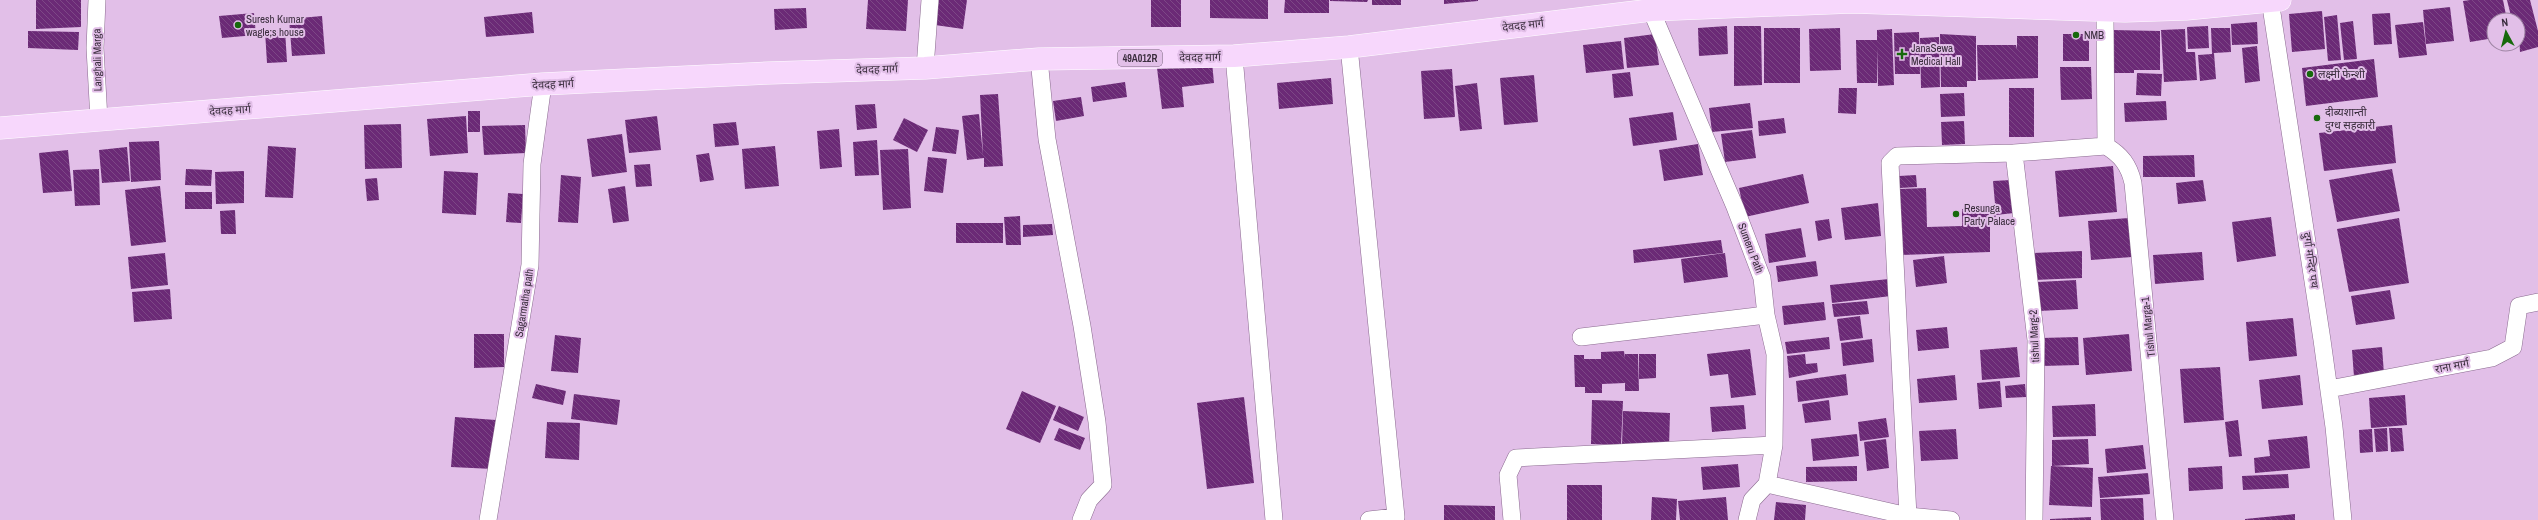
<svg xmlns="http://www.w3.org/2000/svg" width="2538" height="520" viewBox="0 0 2538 520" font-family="'Archivo Narrow','Noto Sans Devanagari',sans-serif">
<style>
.building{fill:url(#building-back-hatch)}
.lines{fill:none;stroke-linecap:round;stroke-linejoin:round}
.street-casing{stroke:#8a6a8f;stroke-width:18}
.primary-casing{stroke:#fff;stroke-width:23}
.street{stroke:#fff;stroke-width:17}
.primary{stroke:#f7d7fc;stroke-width:22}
.poi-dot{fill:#17690c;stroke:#e2bfe8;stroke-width:1.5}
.labels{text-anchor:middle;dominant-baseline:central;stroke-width:4;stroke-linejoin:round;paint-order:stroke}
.shield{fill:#e2bfe8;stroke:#6c5970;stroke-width:1}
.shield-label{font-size:10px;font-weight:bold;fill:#3a2d3d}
.poi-label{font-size:11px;fill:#3a2d3d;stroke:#e2bfe8;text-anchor:start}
.street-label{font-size:11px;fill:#3a2d3d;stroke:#e2bfe8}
</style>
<defs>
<pattern id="building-back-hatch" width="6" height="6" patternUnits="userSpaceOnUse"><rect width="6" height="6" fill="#6b2a76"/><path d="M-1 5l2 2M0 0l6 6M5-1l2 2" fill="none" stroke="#7d4886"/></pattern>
</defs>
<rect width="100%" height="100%" fill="#e2bfe8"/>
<path class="building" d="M36,0H81V27L36,29Z
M868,0H908L906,31L866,29Z
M939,0H967L963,29L935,25Z
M1151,0H1181V27H1151Z
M1210,0H1268V19L1210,18Z
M1285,0H1329V13H1284Z
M1330,0H1368L1367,2L1330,1Z
M1372,0H1401V5H1372Z
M1444,0H1478V1L1444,4Z
M2470,0H2503L2507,20H2494V38L2470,42L2463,1Z
M2507,0H2530L2538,31V47L2520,52L2518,20H2512Z
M2450,7L2454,41L2426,44L2423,10Z
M806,8L807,28L775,30L774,9Z
M2322,11L2325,49L2292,52L2289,14Z
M532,12L534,33L486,37L484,17Z
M254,13L256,35L222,38L219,16Z
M2390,13L2392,44L2374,45L2372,14Z
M2337,15L2341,60L2328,61L2324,17Z
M322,16L325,54L292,56L289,19Z
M2353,21L2357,59L2344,60L2340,23Z
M2257,22L2258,44L2232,45L2231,24Z
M2423,22L2427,55L2399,58L2395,25Z
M1727,26L1728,54L1699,56L1698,28Z
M1734,26H1761L1762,85L1734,86Z
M2208,26L2209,48L2188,49L2187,27Z
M1764,28H1800V83H1764Z
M1840,28L1841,70L1810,71L1809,29Z
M2211,28H2230L2231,52L2214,53L2216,79L2200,81L2198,55L2212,54Z
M1892,29L1894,85L1878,86L1877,48V83H1857L1856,40H1877V30Z
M2185,29L2186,52H2195L2197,80L2164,82L2161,30Z
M285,30L287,62L267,63L265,31Z
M2112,30L2160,31V70H2134V73H2112Z
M28,31L79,32L78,50L28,48Z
M1919,32L1920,74H1895L1894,33Z
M1655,34L1659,65L1627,68L1624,38Z
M1940,34L1976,36V81H1967V87H1941Z
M2063,34H2089V61H2063Z
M2017,36H2038V78L1978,80L1977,45H2016L2017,49Z
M1939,37L1940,87L1921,88L1920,38Z
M1621,41L1624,69L1586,73L1583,45Z
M2257,46L2260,81L2245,83L2242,48Z
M2374,59L2378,97L2306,106L2302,68Z
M1212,62L1214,83L1182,87L1184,107L1162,109L1157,68Z
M2060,67H2091L2092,99L2061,100Z
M1452,69L1455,117L1424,119L1421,71Z
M1630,72L1633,96L1614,98L1612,74Z
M2137,73L2162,74L2161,96L2136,95Z
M1534,75L1538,122L1504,125L1500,78Z
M1331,78L1333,104L1279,109L1277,83Z
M1125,82L1127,97L1093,102L1091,87Z
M1477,83L1482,129L1460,131L1455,86Z
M1839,88H1857L1856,114L1838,113Z
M2009,88H2034V137H2009Z
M1964,93L1965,116L1941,117L1940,94Z
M998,94L1003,166L984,167V158L967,160L962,116L979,114L983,155L980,95Z
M1081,97L1084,116L1056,121L1053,101Z
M2166,101L2167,120L2125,122L2124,103Z
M1750,103L1753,128L1712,132L1709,108Z
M875,104L877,128L857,130L855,105Z
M468,111H480V132H468Z
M1673,112L1677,140L1633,146L1629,118Z
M466,116L468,153L430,156L427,119Z
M657,116L661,150L629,153L625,120Z
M904,118L928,130L917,152L893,140Z
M1784,118L1786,133L1759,136L1758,121Z
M1964,121L1965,144L1942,145L1941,122Z
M736,122L739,145L715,147L713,124Z
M401,124L402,168L365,169L364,125Z
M525,125L526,153L484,155L482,126Z
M2392,125L2396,163L2324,171L2319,133Z
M936,127L959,130L956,154L932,151Z
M839,129L842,167L820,169L817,131Z
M1752,130L1756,158L1725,162L1721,134Z
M622,134L627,172L592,177L587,139Z
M877,140L879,175L855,176L853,142Z
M159,141L161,180L131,182L129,142Z
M1698,144L1703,175L1664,181L1659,150Z
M268,146L296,148L293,198L265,197Z
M775,146L779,186L745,189L742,149Z
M127,147L130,181L102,183L99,150Z
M908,149L911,208L883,210L880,150Z
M68,150L72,191L43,193L39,153Z
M709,153L714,180L700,182L696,155Z
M2194,155L2195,177H2143V156Z
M928,157L947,159L943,193L924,191Z
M650,164L652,186L636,187L634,165Z
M2113,166L2117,212L2059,217L2055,171Z
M99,169L100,205L75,206L73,170Z
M186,169L212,170L211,186L185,185Z
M2392,169L2400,211L2337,222L2329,180Z
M244,171V203L216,204L215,172Z
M444,171L478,173L476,215L442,213Z
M1803,174L1809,203L1745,217L1739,188Z
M561,175L581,177L578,223L558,222Z
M1916,175L1917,187L1900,188L1899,176Z
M377,178L379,200L367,201L365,179Z
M2011,180L2014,213L1996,215L1993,181Z
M2203,180L2206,201L2178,204L2176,183Z
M160,186L166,242L131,246L125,190Z
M625,186L629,221L613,223L608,189Z
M1926,188L1927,227L1962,226V209L1995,207L1996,224H1990V252L1901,255L1899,189Z
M185,192H212V209H185Z
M508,193L523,194L521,223L506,222Z
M1878,203L1881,236L1845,240L1841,208Z
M235,210L236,234H221L220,211Z
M1020,216L1021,245H1006L1004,217Z
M2271,217L2276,256L2237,262L2232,222Z
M2129,218L2132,257L2091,260L2088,221Z
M2399,218L2409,283L2349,292L2337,229Z
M1829,219L1832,238L1818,241L1815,221Z
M956,223H1003V243H956Z
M1052,224L1053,235L1023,237V225Z
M1801,228L1806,257L1769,263L1765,234Z
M1721,240L1723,253L1634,263L1633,250Z
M2082,251V278L2034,280L2033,253Z
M2202,252L2204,280L2155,284L2153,255Z
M165,253L168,285L131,289L128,257Z
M1725,253L1728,277L1684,283L1681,259Z
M1944,256L1947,283L1916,287L1913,260Z
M1816,261L1818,276L1778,282L1776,266Z
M1889,279L1891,296L1832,303L1830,285Z
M2076,280L2078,309L2039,311L2038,282Z
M170,289L172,319L134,322L132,292Z
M2390,290L2395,319L2356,325L2351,296Z
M1867,301L1869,314L1834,317L1832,304Z
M1824,302L1826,320L1784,325L1782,306Z
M1860,316L1863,338L1840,341L1837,319Z
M2293,318L2297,356L2249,361L2246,322Z
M1947,327L1949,348L1918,351L1916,330Z
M474,334H504V367L474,368Z
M2129,334L2132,371L2086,375L2083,338Z
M555,335L581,338L578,373L551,371Z
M1829,337L1830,349L1787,354L1785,342Z
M2078,337L2079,365L2042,366L2041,338Z
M1872,339L1874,362L1843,366L1841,343Z
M2017,347L2020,377L1982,380L1980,350Z
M2382,347L2384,374L2354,377L2352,350Z
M1750,349L1756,395L1731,398L1728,374L1710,376L1707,354Z
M1624,351L1625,358V354H1638L1639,391H1625V383L1602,384V393H1585V387H1575L1574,355H1584V359H1601V352Z
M1639,354H1656V378L1639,379Z
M1805,354L1806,364L1817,363L1818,372L1789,378L1787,356Z
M2220,367L2224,420L2184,423L2180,369Z
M1846,374L1848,395L1798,402L1796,381Z
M1955,375L1957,400L1919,403L1917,379Z
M2300,375L2303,405L2262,409L2259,380Z
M2000,381L2002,407L1979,409L1977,383Z
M536,384L566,391L563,405L532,398Z
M2025,384L2026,397L2006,398L2005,386Z
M1022,391L1056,406L1040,443L1006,429Z
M574,394L620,400L617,425L571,419Z
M2405,395L2407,425L2371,428L2369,398Z
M1244,397L1254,483L1207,489L1197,403Z
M1592,400L1623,401L1621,445L1591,444Z
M1829,400L1831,420L1805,423L1802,404Z
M2095,404L2096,436L2053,437L2052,406Z
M1744,405L1746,429L1712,432L1710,407Z
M1059,406L1084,417L1078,431L1053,420Z
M1623,411L1670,413L1669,447L1622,445Z
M455,417L496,420L493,469L451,467Z
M1886,418L1889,437L1860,441L1858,422Z
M2238,420L2242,456L2229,457L2225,422Z
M547,422L580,423L579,460L545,458Z
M1059,428L1085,438L1080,450L1054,440Z
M2387,428L2388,451L2376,452L2374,429Z
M2389,428H2402L2404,451L2391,452Z
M1956,429L1958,459L1921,461L1919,431Z
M2372,429L2373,452L2360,453L2359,430Z
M1857,434L1859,456L1813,461L1811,439Z
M2307,436L2310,468L2255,473L2254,458L2270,456L2268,440Z
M1886,439L1889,468L1867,471L1864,442Z
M2088,439L2089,464L2052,466V440Z
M2143,445L2146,469L2107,473L2105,449Z
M1738,464L1740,487L1703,490L1701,467Z
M1857,466V481L1806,482V467Z
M2051,466L2093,468L2092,507L2049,505Z
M2222,466L2223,489L2189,491L2188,468Z
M2148,473L2150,494L2100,498L2098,477Z
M2288,474L2289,488L2243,490L2242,476Z
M1567,485H1602V520H1567Z
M1652,497L1677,499L1676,520H1651Z
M1726,497L1728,520H1680L1678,501Z
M2143,498L2144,520H2101L2100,499Z
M1776,502L1806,505L1805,520H1774Z
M1444,505L1495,506V520H1444Z
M2295,514V520H2245V519Z
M2091,517V520H2050V519Z"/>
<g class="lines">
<g class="street-casing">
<path id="street" d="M97,0L95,48L99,120
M1650,0L1651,10L1735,207L1762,278L1766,315L1775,354L1774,445L1767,484L1752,500L1747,520
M2270,0L2322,340L2334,427L2343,520
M1349,47L1396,517L1369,520
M1234,56L1274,520
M1039,59L1047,139L1082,326L1097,422L1103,485L1089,500L1081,520
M925,68L930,0
M2106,146C2121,155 2129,165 2133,183L2165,520
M2014,153L2036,340L2034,520
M1581,337L1766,315
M2329,389L2492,358L2513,347L2519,306L2538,302
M1767,484L1908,516L1951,520
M1908,516L1890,163L1897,156L2014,153L2106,146L2105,19L2108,10
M488,520L530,265L532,164L543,84
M1512,520L1508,475L1516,458L1774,445"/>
</g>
<g class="primary-casing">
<path id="primary" d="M0,128L543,84L769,73L925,68L1039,59L1234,56L1349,47L1651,10L1852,2L2125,11L2186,9L2280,0"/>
</g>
<use href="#street" class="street"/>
<use href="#primary" class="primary"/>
</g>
<g class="poi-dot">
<circle cx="238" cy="25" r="4"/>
<circle cx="2076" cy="35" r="4"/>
<path d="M1900 48h4v4h4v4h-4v4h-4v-4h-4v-4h4z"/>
<circle cx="2310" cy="74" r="4"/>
<circle cx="2317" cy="118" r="4"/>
<circle cx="1956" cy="214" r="4"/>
</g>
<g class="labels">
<rect class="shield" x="1118" y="50" width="44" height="16" rx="3"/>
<g class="shield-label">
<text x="1140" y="58">49A012R</text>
</g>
<g class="poi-label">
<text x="246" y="19">Suresh Kumar<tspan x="246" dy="13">wagle;s house</tspan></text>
<text x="2084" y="35">NMB</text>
<text x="1911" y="48">JanaSewa<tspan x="1911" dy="13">Medical Hall</tspan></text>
<text x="2318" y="74">लक्ष्मी फेन्शी</text>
<text x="2325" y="112">दीब्यशान्ती<tspan x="2325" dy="13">दुग्ध सहकारी</tspan></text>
<text x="1964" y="208">Resunga<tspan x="1964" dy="13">Party Palace</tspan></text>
</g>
<g class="street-label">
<text transform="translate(1523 25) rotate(-7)">देवदह मार्ग</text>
<text transform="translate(1200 57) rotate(-1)">देवदह मार्ग</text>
<text transform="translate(97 60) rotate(-91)">Langhali Marga</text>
<text transform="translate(877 69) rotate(-2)">देवदह मार्ग</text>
<text transform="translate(553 84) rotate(-3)">देवदह मार्ग</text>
<text transform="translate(230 110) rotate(-4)">देवदह मार्ग</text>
<text transform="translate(1751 248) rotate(69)">Sumeru Path</text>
<text transform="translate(2311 260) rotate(82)">दुर्गा मन्दिर पथ</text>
<text transform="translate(524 303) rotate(-81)">Sagarmatha path</text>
<text transform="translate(2148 327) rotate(-96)">Tishul Marga-1</text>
<text transform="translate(2034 336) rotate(-93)">tishul Marg-2</text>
<text transform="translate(2452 366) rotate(-11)">राना मार्ग</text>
</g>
</g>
<g transform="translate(2506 32) rotate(353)"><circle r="19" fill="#e2bfe8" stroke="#9f85a4"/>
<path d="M0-3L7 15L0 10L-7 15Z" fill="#17690c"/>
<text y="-6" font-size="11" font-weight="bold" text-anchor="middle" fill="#3a2d3d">N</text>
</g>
</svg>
